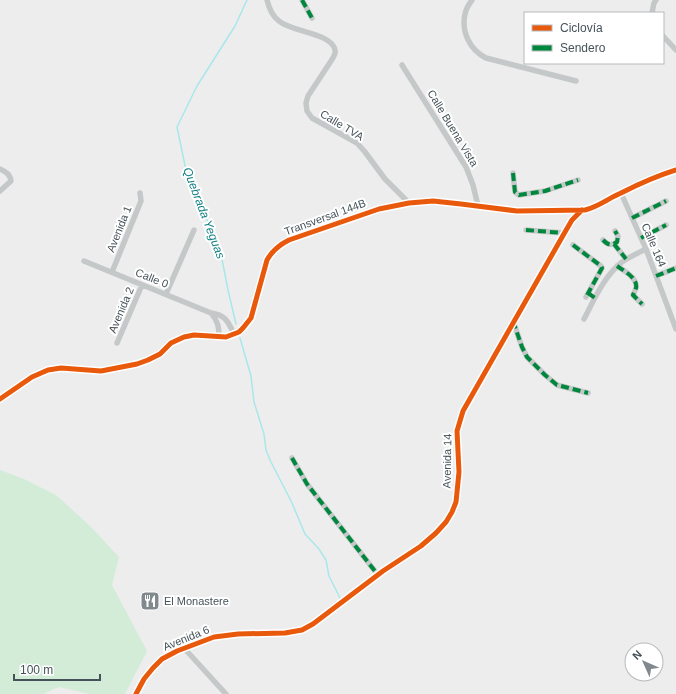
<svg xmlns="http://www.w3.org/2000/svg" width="676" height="694" viewBox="0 0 676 694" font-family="Helvetica,sans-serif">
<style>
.green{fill:#d2ecd8}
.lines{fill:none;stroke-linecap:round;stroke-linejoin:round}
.stream{stroke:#a8e7ea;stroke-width:1.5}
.minor{stroke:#c5c8c9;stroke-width:5.5}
.quiet{stroke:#00873e;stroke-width:4;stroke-dasharray:8 4;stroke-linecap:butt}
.cycleway-casing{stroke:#fff;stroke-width:8}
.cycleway{stroke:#e8590c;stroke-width:5}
.labels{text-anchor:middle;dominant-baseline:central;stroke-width:4;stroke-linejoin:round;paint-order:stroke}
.street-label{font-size:11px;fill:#455359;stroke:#fff}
.poi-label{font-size:11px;fill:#455359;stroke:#fff;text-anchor:start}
.water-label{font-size:12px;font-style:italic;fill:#117f83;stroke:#fff}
</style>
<rect width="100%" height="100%" fill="#eeeded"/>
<path class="green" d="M0,470L24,479L56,495L90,526L119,557L112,585L147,651L125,694H90L59,687L43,694H0Z"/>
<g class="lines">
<path class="stream" d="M236,324L228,290L220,249L187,175L177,127L197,86L235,26L247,0
M240,338L251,376L254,402L264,434L266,450L270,460L292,503L305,534L319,549L326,560L329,576L340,598"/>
<path class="minor" d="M267,0C269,8 272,16 279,21C291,32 332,33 335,50C336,54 333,58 331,61L308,96L306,103L307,111L312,118L357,143L365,152L385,179L409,203
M302,0L312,18
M472,0C469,4 466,9 465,14C461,32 470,50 486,58L576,81
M652,13L654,3L656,0
M663,36L676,50
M402,65L466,167L473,185L478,206
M0,169C6,172 10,174 11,181L0,191
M513,173L515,192L519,195L545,191L578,180
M621,193L646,249L676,329
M632,218L666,201
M526,230L564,233
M641,238L666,225
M603,240C608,245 611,246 617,242L618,236L615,231
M614,244L626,259
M573,245L601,266L602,268L586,297
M84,261L211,313C226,315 228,322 234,334
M617,266C624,271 638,278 636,288C635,291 634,293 633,295L642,304
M112,272L141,201L140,193
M656,276L676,268
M166,294L194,230
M211,313C218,321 219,327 219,337
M584,319C594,300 604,276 622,262C629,257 638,253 646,249
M513,321L522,347L527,357L545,375L557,385L588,393
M117,343L142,285
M0,399L32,377L48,370L61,368L101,371L137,364L148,360L160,354L171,343L184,337L194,335L226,337L239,332L243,328L251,318L267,260C272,251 279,245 289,240L379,209L409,203L433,201L461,204L517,211L585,210C598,207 609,198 621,193C639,184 657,176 676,170
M292,458L307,484L378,575
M184,648L226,694
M136,694L144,679L153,668L162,659L177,651L214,637L238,634L285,633L302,630L313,624L383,571L421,546L436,533L446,522L452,512L456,502L459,472L457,431L463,411L565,232L572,220L582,210"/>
<path class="quiet" d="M302,0L312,18
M513,173L515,192L519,195L545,191L578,180
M632,218L666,201
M526,230L564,233
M641,238L666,225
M603,240C608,245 611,246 617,242L618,236L615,231
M614,244L626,259
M573,245L601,266L602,268L586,297
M617,266C624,271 638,278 636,288C635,291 634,293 633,295L642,304
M656,276L676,268
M588,293L595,298
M513,321L522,347L527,357L545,375L557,385L588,393
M292,458L307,484L378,575"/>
<g class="cycleway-casing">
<path id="cycleway" d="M0,399L32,377L48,370L61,368L101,371L137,364L148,360L160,354L171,343L184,337L194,335L226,337L239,332L243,328L251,318L267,260C272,251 279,245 289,240L379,209L409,203L433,201L461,204L517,211L585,210C598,207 609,198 621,193C639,184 657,176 676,170
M136,694L144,679L153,668L162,659L177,651L214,637L238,634L285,633L302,630L313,624L383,571L421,546L436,533L446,522L452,512L456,502L459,472L457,431L463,411L565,232L572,220L582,210"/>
</g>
<use href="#cycleway" class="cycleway"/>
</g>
<defs>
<g id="restaurant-square" transform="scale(1)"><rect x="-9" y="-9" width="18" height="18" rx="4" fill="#80898d" stroke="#fff"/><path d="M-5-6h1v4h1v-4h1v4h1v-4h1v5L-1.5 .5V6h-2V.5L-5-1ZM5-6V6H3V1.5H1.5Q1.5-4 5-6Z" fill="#fff"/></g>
</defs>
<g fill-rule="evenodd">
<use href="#restaurant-square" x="150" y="601"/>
</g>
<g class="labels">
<g class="street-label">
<text transform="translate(342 125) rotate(31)">Calle TVA</text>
<text transform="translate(453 128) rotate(59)">Calle Buena Vista</text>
<text transform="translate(325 217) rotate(-20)">Transversal 144B</text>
<text transform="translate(119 229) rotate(-68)">Avenida 1</text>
<text transform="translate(654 245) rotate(67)">Calle 164</text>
<text transform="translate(152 278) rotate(22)">Calle 0</text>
<text transform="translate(121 310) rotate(-67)">Avenida 2</text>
<text transform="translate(447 461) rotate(-89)">Avenida 14</text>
<text transform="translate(186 638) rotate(-22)">Avenida 6</text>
</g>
<g class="poi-label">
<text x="164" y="601">El Monastere</text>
</g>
<g class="water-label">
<text transform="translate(204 213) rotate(69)">Quebrada Yeguas</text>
</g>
</g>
<rect x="524" y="12" width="140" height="52" fill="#ffffff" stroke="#b5babd"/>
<rect x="532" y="25" width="20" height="6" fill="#e8590c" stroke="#b5babd"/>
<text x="560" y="32" font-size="12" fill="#455359">Ciclovía</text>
<rect x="532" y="45" width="20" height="6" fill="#00873e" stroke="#b5babd"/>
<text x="560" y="52" font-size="12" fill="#455359">Sendero</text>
<g transform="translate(644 662) rotate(315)"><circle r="19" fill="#ffffff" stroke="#b5babd"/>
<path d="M0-3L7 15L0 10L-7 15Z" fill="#80898d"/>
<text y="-6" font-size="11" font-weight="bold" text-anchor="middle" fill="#455359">N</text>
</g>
<path d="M14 674v6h86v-6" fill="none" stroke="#455359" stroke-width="2"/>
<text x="20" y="674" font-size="12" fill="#455359" stroke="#ffffff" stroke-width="3" paint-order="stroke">100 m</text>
</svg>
